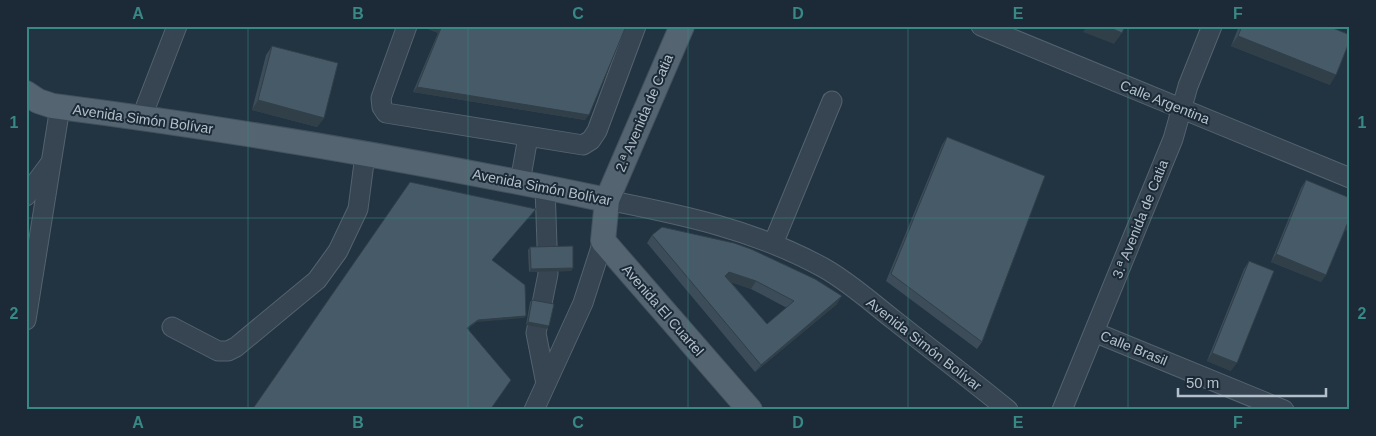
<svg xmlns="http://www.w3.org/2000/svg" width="1376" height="436" viewBox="0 0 1376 436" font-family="Arial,sans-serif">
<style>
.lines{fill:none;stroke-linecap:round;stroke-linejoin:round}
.minor-casing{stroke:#54636e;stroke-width:21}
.major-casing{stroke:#43515d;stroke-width:26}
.minor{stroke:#364551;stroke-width:19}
.major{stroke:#546571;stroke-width:24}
.wall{fill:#3c4d59;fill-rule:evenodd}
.shaded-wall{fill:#313f49}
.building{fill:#465a68;stroke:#313f49;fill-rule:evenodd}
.grid{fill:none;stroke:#388885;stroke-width:1;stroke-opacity:0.55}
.labels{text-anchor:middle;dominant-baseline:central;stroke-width:4;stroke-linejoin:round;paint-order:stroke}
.street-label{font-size:14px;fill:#b3c0cb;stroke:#1b2a36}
.neatline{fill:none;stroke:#388885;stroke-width:2}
.grid-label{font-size:16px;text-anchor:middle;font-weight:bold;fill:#388885}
</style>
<rect width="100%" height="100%" fill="#223441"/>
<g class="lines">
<g class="minor-casing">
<path id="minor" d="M407,26L381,98L382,107L386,113L583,145L591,140L597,131L636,26
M981,26L1350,178
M141,119L177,26
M520,182L528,137
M545,187L548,274L536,333L546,384
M26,196L49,165
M607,200C683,215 755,230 824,268C849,282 871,302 894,320C932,350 970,379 1008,410
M773,244L832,101
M26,320L60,107
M172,327L218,351H228L236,347L317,280L338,251L358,209L365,155
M1094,332L1284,410
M534,410L583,303L603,241
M1062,410L1173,139L1188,86L1212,26"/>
</g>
<g class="major-casing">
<path id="major" d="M682,26L607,200L603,241L750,410
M26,93L38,101L53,106C239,130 424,162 607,200"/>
</g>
<use href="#minor" class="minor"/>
<use href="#major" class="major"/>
</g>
<path class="wall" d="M421,26H626L585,120L413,92L438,33Z
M1239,26H1328L1330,85L1231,46Z
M272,46L324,118L317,127L252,110L266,55Z
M947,137L982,342L977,349L886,281L942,145Z
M1306,180L1348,231L1345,230L1326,275L1321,282L1271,262L1301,188Z
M652,235L837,304L755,372L647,243ZM731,282L751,289L787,308L767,324Z
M530,247L573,268L571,271L529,272L528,250Z
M1249,261L1231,371L1207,361L1244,269Z
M532,300L547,329L526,325L530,302Z"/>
<path class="shaded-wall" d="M421,26H438L441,28L438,33Z
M1087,26H1106L1122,33L1114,44L1083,32Z
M1238,36L1336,75L1330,85L1231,46Z
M417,87L589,115L585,120L413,92Z
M258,100L324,118L317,127L252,110Z
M1348,222H1350V228L1348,231L1343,229Z
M1276,254L1326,275L1321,282L1271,262Z
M573,268L571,271L529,272L531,269Z
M729,272L756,281L751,289L724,280L725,276Z
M842,296L837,304L755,372L761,365Z
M526,316L524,318L477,322L465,331L467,328L478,320Z
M528,322L549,326L547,329L526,325Z
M1212,353L1237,363L1231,371L1207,361Z"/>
<path class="building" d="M438,26H626L589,115L417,87L441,28Z
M1106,26H1125L1122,33Z
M1242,26H1328L1350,35V40L1336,75L1238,36Z
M272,46L338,63L324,118L258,100Z
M947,137L1045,176L982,342L891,274Z
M1306,180L1350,198V222H1348L1326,275L1276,254Z
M410,182L536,209L492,260L525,285L526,316L478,320L467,328L511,380L490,410H252Z
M662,227L734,243L751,249L815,279L842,296L761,365L652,235ZM729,272L756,281L794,301L767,324L725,276Z
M573,246V268L531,269L530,247Z
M1249,261L1274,271L1237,363L1212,353Z
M532,300L554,304L549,326L528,322Z"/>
<path class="grid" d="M248,26V410M468,26V410M688,26V410M908,26V410M1128,26V410M26,218H1350"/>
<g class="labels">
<g class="street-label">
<text transform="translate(1165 102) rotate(22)">Calle Argentina</text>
<text transform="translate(644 113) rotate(-67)">2.ª Avenida de Catia</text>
<text transform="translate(143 119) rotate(8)">Avenida Simón Bolívar</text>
<text transform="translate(542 187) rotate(11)">Avenida Simón Bolívar</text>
<text transform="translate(1140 219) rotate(-68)">3.ª Avenida de Catia</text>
<text transform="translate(663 310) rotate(49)">Avenida El Cuartel</text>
<text transform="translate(924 344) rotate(38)">Avenida Simón Bolívar</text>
<text transform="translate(1134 348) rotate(22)">Calle Brasil</text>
</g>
</g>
<rect width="1376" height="436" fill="none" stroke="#1b2a36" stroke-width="55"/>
<path d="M1178 388v8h148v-8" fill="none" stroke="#b3c0cb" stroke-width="2.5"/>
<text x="1186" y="388" font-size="15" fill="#b3c0cb" stroke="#1b2a36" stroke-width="4" paint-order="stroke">50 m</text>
<rect x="28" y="28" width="1320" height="380" class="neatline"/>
<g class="grid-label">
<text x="138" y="19">A</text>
<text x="358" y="19">B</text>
<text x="578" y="19">C</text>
<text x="798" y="19">D</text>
<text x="1018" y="19">E</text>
<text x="1238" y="19">F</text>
<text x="14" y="128">1</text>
<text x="1362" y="128">1</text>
<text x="14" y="319">2</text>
<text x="1362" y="319">2</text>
<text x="138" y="428">A</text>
<text x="358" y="428">B</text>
<text x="578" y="428">C</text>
<text x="798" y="428">D</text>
<text x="1018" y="428">E</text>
<text x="1238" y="428">F</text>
</g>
</svg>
